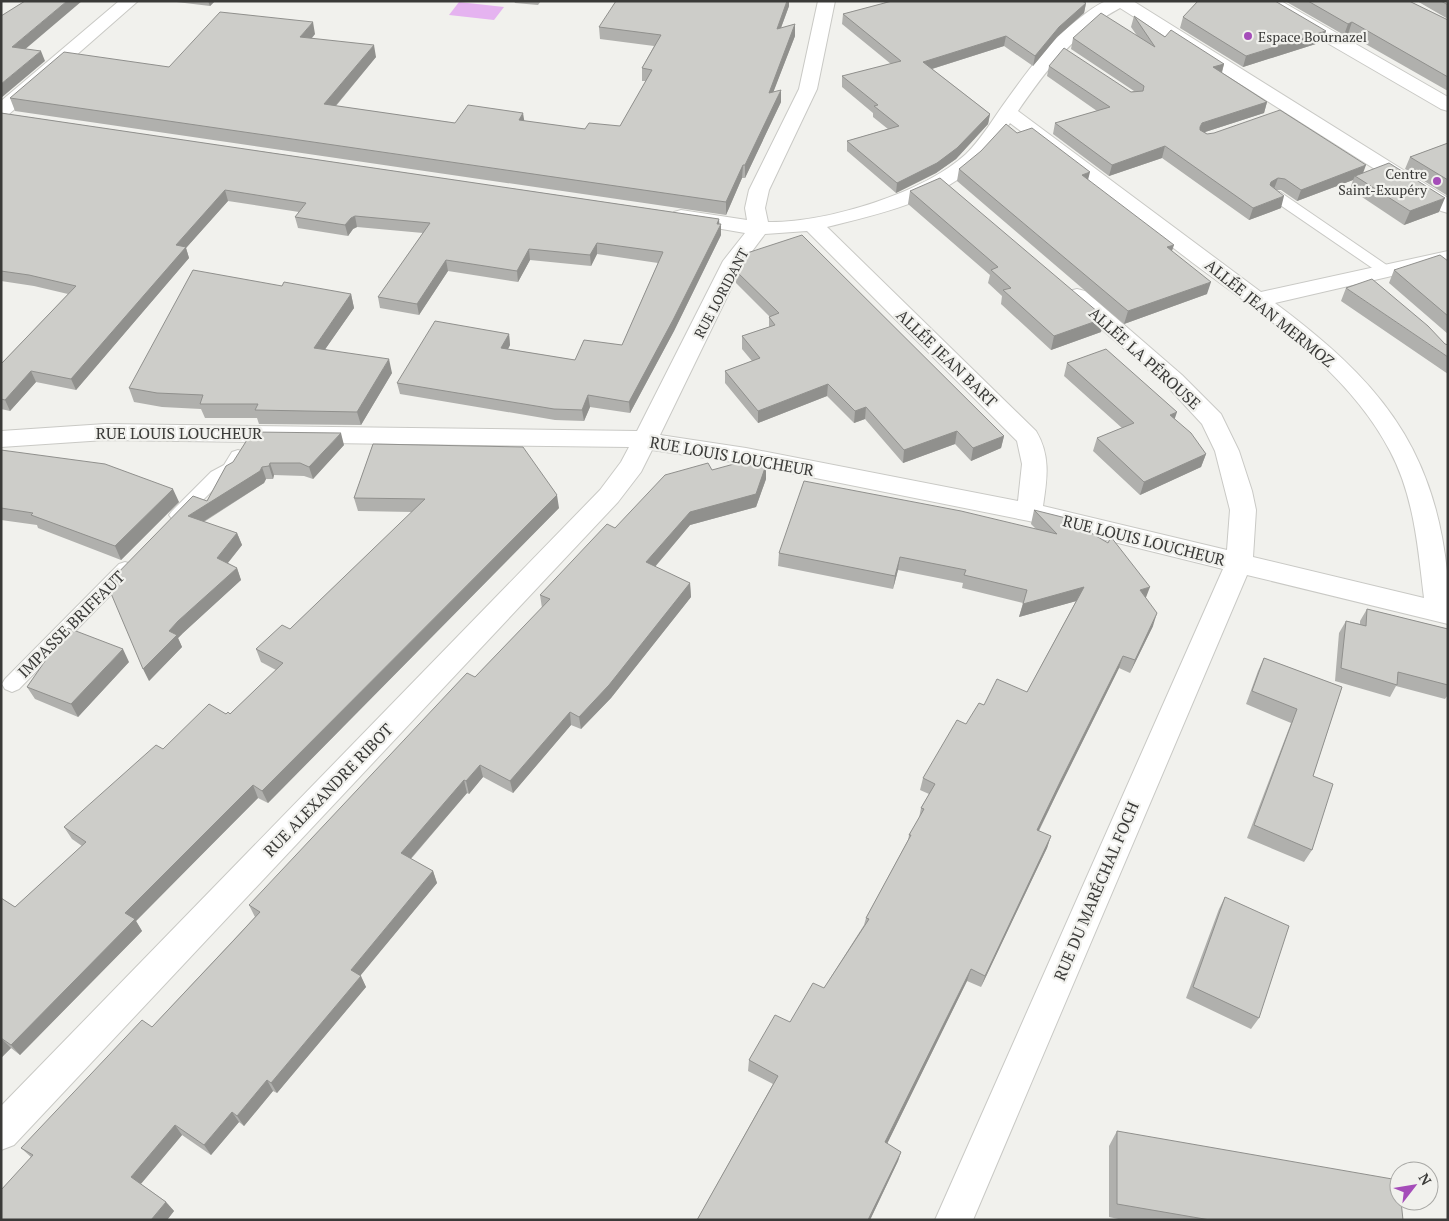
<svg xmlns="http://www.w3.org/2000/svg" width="1449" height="1221" viewBox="0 0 1449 1221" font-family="'PT Serif',serif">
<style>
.water{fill:#e5b3f0}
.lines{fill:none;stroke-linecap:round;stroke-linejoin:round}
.lane-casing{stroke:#c9c9c5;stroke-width:2}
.street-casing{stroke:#c9c9c5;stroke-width:2}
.lane{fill:#fff;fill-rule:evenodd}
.street{fill:#fff;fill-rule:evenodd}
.wall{fill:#b0b0ad}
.shaded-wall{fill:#90908d}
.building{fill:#cdcdc9;stroke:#90908d}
.poi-dot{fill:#a54db9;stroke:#f1f1ed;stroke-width:2}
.labels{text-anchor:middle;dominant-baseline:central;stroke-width:4.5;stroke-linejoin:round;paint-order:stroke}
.far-poi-label{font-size:14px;fill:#3a3a38;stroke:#f1f1ed;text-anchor:start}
.far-street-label{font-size:14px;fill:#3a3a38;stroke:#f1f1ed}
.street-label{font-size:16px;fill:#3a3a38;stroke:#f1f1ed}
</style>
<rect width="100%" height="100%" fill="#f1f1ed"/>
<path class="water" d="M459,2L504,7L494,20L449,15Z"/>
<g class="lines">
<g class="lane-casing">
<path id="lane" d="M1275,191L1280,192L1391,268L1393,271L1391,274H1381L1270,198L1268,195Z
M238,450L244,452L246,456L236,473L223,480L184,519L178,521L172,519L169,515L172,511L211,472L224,465L232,452Z
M125,562L131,564L134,569L131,574L19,689L12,692L5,689L2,684L5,679L119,564Z"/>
</g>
<g class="street-casing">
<path id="street" d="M119,1H138L8,115L1,117V101Z
M818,1H835L817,89L769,190L765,208L768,222C826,223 924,193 966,154C980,140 990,124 1001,108C1024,76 1048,41 1081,17C1088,12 1097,4 1107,1C1114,0 1125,1 1133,1L1448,198V213L1441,211L1120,8C1076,31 1046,70 1018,111L1261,292L1448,251V263L1275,303C1375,378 1433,442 1447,571C1449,588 1448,607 1448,624L1247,575L973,1220H935L1223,569L1029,521L746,464L652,450L641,472L618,502L14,1145L1,1150V1106L600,490L621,462L629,447L105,440L1,447V431L105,424L637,431L723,261L745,233L681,222L674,220L671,216L674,212L681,210L747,220L745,208L749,190L799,89ZM1010,123C1071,169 1132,216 1193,263C1265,317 1347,369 1390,451C1414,496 1418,548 1424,598L1253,557L1256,510L1252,491L1239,451L1221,414L1182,375L1085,291L1077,289L1069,291L1066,296L1069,301L1166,385L1202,424L1215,451L1230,510L1227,550L1043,506C1047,479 1051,456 1036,431L827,227C880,214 939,201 980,162C992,151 1001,136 1010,123ZM807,231L1017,441L1022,464L1018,501L746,448L660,435L744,262L765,234Z
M1260,1H1281L1448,97V111L1441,109L1262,5Z"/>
</g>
<use href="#lane" class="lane"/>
<use href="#street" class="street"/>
</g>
<path class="wall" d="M168,1H215L210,6Z
M514,1H541L538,5L515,3Z
M883,1H1082L1086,3L1084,13L1057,37L1033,66L1004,46L932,69L990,114L988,124L956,159L936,173L896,193L847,151V141L888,129L873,117V113L842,87V76L891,64L842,24L843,14L885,3Z
M1285,1H1409L1448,20V91L1348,34L1344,35Z
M1417,1H1448V19Z
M789,6L781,28L795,24V36L773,92L781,102L745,178H742L726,215L15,111L10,98L169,67L315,34L312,38L376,57L336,106L455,123L524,121L585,129L620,126L646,81H642V68L654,46L600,39L599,27Z
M1134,16L1165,37L1224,64L1222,73L1267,102L1264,113L1205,132L1207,134L1364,173L1439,212L1404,225L1350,189L1353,180L1297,201L1281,190H1276L1281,208L1249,220L1162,158L1109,176L1053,134L1055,123L1097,111L1047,76L1049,66L1131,92L1134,91L1071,49L1073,38L1138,37L1131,27Z
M1183,17L1326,31L1322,42L1243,67L1180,28Z
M1,113L719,219L721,235L674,331L630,413L590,407L584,421L555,420L400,394L397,383L509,334L510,345L508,349L575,360L622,345L658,263L597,254L591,266L530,260L518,282L448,271L419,315L380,308L378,297L423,233L357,227L353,229L348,236L298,228L295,217L299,212L228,201L186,248L189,258L76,390L36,382L10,411L1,409V362L2,363L68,294L34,286L1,281Z
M1017,133L1088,180L1172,252L1207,294L1124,324L957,181L959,169Z
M1448,143V196L1405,169L1410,157Z
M910,191L1101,332L1051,350L1001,304L1002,296L988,283L990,275L908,204Z
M1448,261V334L1389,283L1394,270Z
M736,271L1004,436L1001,448L971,461L955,444L903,463L865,419L854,423L827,396L758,423L725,383V371L752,361L742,349V336L769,327V317H770L736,283Z
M282,286L351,294L354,308L325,349L392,373L361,425L259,424L257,418H205L201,409L162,407L134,402L129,388Z
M1346,288L1448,357V374L1341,301Z
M1067,363L1175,419L1206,454L1201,467L1140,495L1093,451L1097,438L1122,428L1064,376Z
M373,444L559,508L268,803L258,798L210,846L136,921L142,931L20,1055L11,1048L1,1058V898L15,907L82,846L72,839L64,827L163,749L226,714H230L276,670L261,662L256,649L290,629L412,512L358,511L354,498Z
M344,445L313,479L304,476L274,475L273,479H266L264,483L204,522L237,533L242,545L228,563L237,568L241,580L183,633L178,638L182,647L149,681L207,501L226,466Z
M1,450L179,502L121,560L38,528L37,525L1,520Z
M766,465V479L756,507L690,525L655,567L690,583L691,597L611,698L581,729L571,725L513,793L483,777L469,794L467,793L411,859L433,871L437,883L360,975L366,987L277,1093L273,1091L244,1126L239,1122L211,1155L182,1135L141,1184L166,1202L174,1211L167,1220H1L31,1157L21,1148L152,1027L255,917L249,905L475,677L542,608L540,595L615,528L712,470Z
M1034,510L1146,598L1153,626L1130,673L1119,668L1057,793L1039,831L1051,836L1047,848L981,987L967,981L887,1144L901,1152L898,1161L870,1220H697L773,1084L748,1071L749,1060L790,1022L824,988L864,925L866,918L908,840L909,835L919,818L921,808L929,794L920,790L923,778L966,724L984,705L1027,692L1076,601L1019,617L1023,603L962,588L963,583L898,570L893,589L778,566L779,553L1036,529L1031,524Z
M1367,609L1448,629V695L1445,699L1396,686L1390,697L1335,681L1339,633L1346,621L1360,624V621Z
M1264,658L1342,687L1313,776L1312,850L1304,862L1247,838L1291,723L1246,704L1258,671Z
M129,662L78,717L35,699L27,687Z
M1225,897L1259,1018L1251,1029L1186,998L1219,909Z
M1117,1131L1403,1220H1123L1109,1217V1146Z"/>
<path class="shaded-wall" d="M67,1H82L16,57L12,47Z
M208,1H215L210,6Z
M787,1H789V6L776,41L777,29Z
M1086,3L1084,13L1057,37L1033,66L1035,56L1059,27Z
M313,22L315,34L302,49L300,37Z
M1352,22L1348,34L1344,35L1348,24Z
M795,24V36L768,106L769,93Z
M1326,31L1322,42L1243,67L1246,56Z
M1006,36L1004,46L922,72L923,62Z
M374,45L376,57L327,116L324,104Z
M41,51L45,61L1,98V84Z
M1224,64L1221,74L1213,67Z
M781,90V102L745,178V165Z
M1267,102L1264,113L1199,134L1200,127L1202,123Z
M523,113L525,125L519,120Z
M990,114L988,124L956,159L936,173L896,193L897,183Z
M1165,146L1162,158L1109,176L1112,165Z
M743,165L742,178L726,215V202Z
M1366,165L1362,176H1355L1353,180L1297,201L1301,190Z
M1090,172L1087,184L1082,175Z
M1278,178L1274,189L1267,193L1271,182Z
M225,190L228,201L186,248L189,258L76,390L71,379L176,245Z
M1284,196L1281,208L1249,220L1253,208Z
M1445,198L1439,212L1404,225L1410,211Z
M355,216L357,227L353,229L348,236L345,225L351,218Z
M719,219V228L721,224V235L674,331L630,413L629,402Z
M597,243V254L591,266L590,255Z
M1174,245L1170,257L1167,247Z
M529,249L530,260L518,282L517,271Z
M446,260L448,271L419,315L417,304Z
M1211,282L1207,294L1124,324L1128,311Z
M351,294L354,308L317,361L314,348Z
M1105,318L1101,332L1051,350L1054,336Z
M509,334L510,345L503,359L501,348Z
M389,359L392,373L361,425L357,412Z
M31,371L36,382L10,411L5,400Z
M828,384L827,396L758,423V411Z
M588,395L590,407L584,421L582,410Z
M866,407L865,419L854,423L855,411Z
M1177,412L1173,424L1170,415Z
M957,431L955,444L903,463L904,450Z
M341,433L344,445L313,479L309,467Z
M1004,436L1001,448L971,461L973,448Z
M1206,454L1201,467L1140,495L1144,482Z
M270,463L274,475L273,479L269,466Z
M766,465V479L756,507L690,525L647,576L646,562L690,512Z
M262,467L266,479L264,483L193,528L188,516Z
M173,489L179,502L121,560L115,546Z
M557,495L559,508L268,803L262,791Z
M237,533L242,545L222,570L217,558Z
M900,557L898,570L893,589L895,576Z
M237,568L241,580L183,633L178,638L182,647L149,681L143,669L169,631L178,621Z
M690,583L691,597L611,698L581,729L579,717Z
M1084,587L1080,600L1019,617L1023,604Z
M1150,587L1145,600L1140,590Z
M1157,613L1153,626L1130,673L1135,660Z
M123,649L129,662L78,717L71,704Z
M1123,656L1119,668L1057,793L1033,842L1037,830L1061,780Z
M570,712L571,725L513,793L510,781Z
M480,765L483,777L469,794L466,781Z
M464,780L467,793L405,865L401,853Z
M253,785L258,798L136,921L142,931L20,1055L11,1045L125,913Z
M1051,836L1047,848L981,987L985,976Z
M433,871L437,883L356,981L351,970Z
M971,969L967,981L883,1152L885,1142Z
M361,976L366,987L277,1093L271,1083Z
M1,1038L11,1048L1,1058Z
M267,1080L273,1091L244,1126L237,1116Z
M232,1112L239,1122L211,1155L204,1145Z
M175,1125L182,1135L139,1186L131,1177Z
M901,1152L898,1161L870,1220H868Z
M166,1202L174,1211L167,1220H151Z"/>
<path class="building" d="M25,1H67L12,47L41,51L1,84V16Z
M616,1H787L777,29L795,24L769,93L781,90L745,165H743L726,202L10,98L64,52L169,67L220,12L313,22L300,37L374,45L324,104L455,123L468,105L523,113L519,120L585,129L589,123L620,126L652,70L642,68L661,35L599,27Z
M892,1H1082L1086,3L1059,27L1035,56L1006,36L923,62L990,114L957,148L937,163L897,183L847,141L899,126L874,106L878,105L842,76L901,61L843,14Z
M1198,1H1275L1326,31L1246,56L1183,17Z
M1308,1H1409L1448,20V77L1352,22L1348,24Z
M1441,1H1448V5Z
M1101,13L1155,47L1134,16L1165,37L1171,30L1224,64L1213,67L1267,102L1202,123L1200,127V130L1207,134L1214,133L1280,110L1366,165L1301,190L1285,179L1278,178L1271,182L1270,185L1284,196L1253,208L1165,146L1112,165L1055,123L1110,107L1049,66L1064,48L1131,92L1143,91L1144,86L1073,38Z
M1,113L719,219L717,224H721L673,320L629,402L588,395L582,410L554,409L397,383L435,321L509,334L501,348L575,360L584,340L622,345L663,252L597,243L590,255L529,249L517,271L446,260L417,304L378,297L430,223L355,216L351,218L345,225L295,217L306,203L225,190L176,245L186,247L71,379L31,371L5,400L1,399V362L2,363L76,286L29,275L1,271Z
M1006,124L1017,133L1032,128L1090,172L1082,175L1174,245L1167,247L1211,282L1128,311L959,169L981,151Z
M1448,143V180L1410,157Z
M1389,163L1445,198L1410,211L1355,176Z
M940,178L1105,318L1054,336L1003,290L1011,288L991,270L998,267L910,191Z
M802,235L1004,436L973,448L957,431L904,450L866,407L855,411L828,384L758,411L725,371L760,358L742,336L775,325L769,317L779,313L736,271L744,254Z
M1440,255L1448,261V316L1394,270Z
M193,270L282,286L284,282L351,294L314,348L389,359L357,412L255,410L258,404H200L203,395L157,393L129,388Z
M1372,279L1428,326L1445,344L1448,345V357L1346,288Z
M1106,349L1177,412L1170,415L1191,433L1206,454L1144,482L1097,438L1134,423L1067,363Z
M252,432L341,433L309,467L300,463H270L269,466L262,467L260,471L188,516L237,533L217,558L237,568L178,621L169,631L177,635L143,669L107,584L193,496L207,501L226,466L233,462Z
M373,444L523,447L557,495L262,791L253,785L125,913L135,919L11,1045L1,1038V898L15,907L86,842L64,827L156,745L163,749L209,704L226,714L228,712L230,714L283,663L256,649L282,625L290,629L425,499L354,498Z
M1,450L105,464L173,489L115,546L31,515L33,513L1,508Z
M745,461L766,465L756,494L690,512L646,562L690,583L609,685L579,717L570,712L510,781L480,765L466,781L464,780L401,853L433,871L351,970L361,976L271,1083L267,1080L237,1116L232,1112L204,1145L175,1125L131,1177L166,1202L151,1220H1V1190L33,1155L21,1148L142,1020L152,1027L234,940L260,912L249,905L467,673L475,677L550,599L540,595L607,524L615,528L665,475L708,463L712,470Z
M804,481L961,511L1057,534L1034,510L1066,518L1108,543L1111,537L1150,587L1140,590L1157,613L1135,660L1123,656L1061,780L1037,830L1051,836L985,976L971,969L885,1142L901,1152L868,1220H697L778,1076L749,1060L775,1015L790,1022L813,983L824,988L869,919L866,918L911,835H909L924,809L921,808L935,784L923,778L957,720L966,724L979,703L984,705L997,679L1027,692L1084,587L1023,604L1027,590L964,575L966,570L900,557L895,576L779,553Z
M1367,609L1448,629V685L1398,672L1397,685L1341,668L1346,621L1366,626Z
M68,628L123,649L71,704L27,687Z
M1264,658L1342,687L1313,776L1333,784L1312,850L1254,825L1297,709L1252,691Z
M1225,897L1289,926L1259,1018L1193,987Z
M1117,1131L1398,1180L1399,1188V1201H1401L1403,1220H1210L1117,1204Z"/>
<g class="poi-dot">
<circle cx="1248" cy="36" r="5"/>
<circle cx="1437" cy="181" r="5"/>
</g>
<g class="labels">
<g class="far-poi-label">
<text x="1258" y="36">Espace Bournazel</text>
<text x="1427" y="173" text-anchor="end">Centre<tspan x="1427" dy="16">Saint-Exupéry</tspan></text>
</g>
<g class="far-street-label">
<text transform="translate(721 293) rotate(-62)">RUE LORIDANT</text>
</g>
<g class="street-label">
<text transform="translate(1270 313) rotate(39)">ALLÉE JEAN MERMOZ</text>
<text transform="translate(947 358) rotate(44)">ALLÉE JEAN BART</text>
<text transform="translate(1145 358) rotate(42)">ALLÉE LA PÉROUSE</text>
<text x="179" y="433">RUE LOUIS LOUCHEUR</text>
<text transform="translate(732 456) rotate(10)">RUE LOUIS LOUCHEUR</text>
<text transform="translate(1144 540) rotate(14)">RUE LOUIS LOUCHEUR</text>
<text transform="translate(71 624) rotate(-45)">IMPASSE BRIFFAUT</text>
<text transform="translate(328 790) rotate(-46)">RUE ALEXANDRE RIBOT</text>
<text transform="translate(1096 891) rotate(-67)">RUE DU MARÉCHAL FOCH</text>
</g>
</g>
<rect width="1449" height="1221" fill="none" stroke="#3a3a38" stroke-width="5"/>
<g transform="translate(1414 1186) rotate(59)"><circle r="24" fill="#f1f1ed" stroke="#a8a8a5"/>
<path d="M0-4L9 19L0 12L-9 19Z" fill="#a54db9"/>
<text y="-8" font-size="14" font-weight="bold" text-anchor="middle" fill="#3a3a38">N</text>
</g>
</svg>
